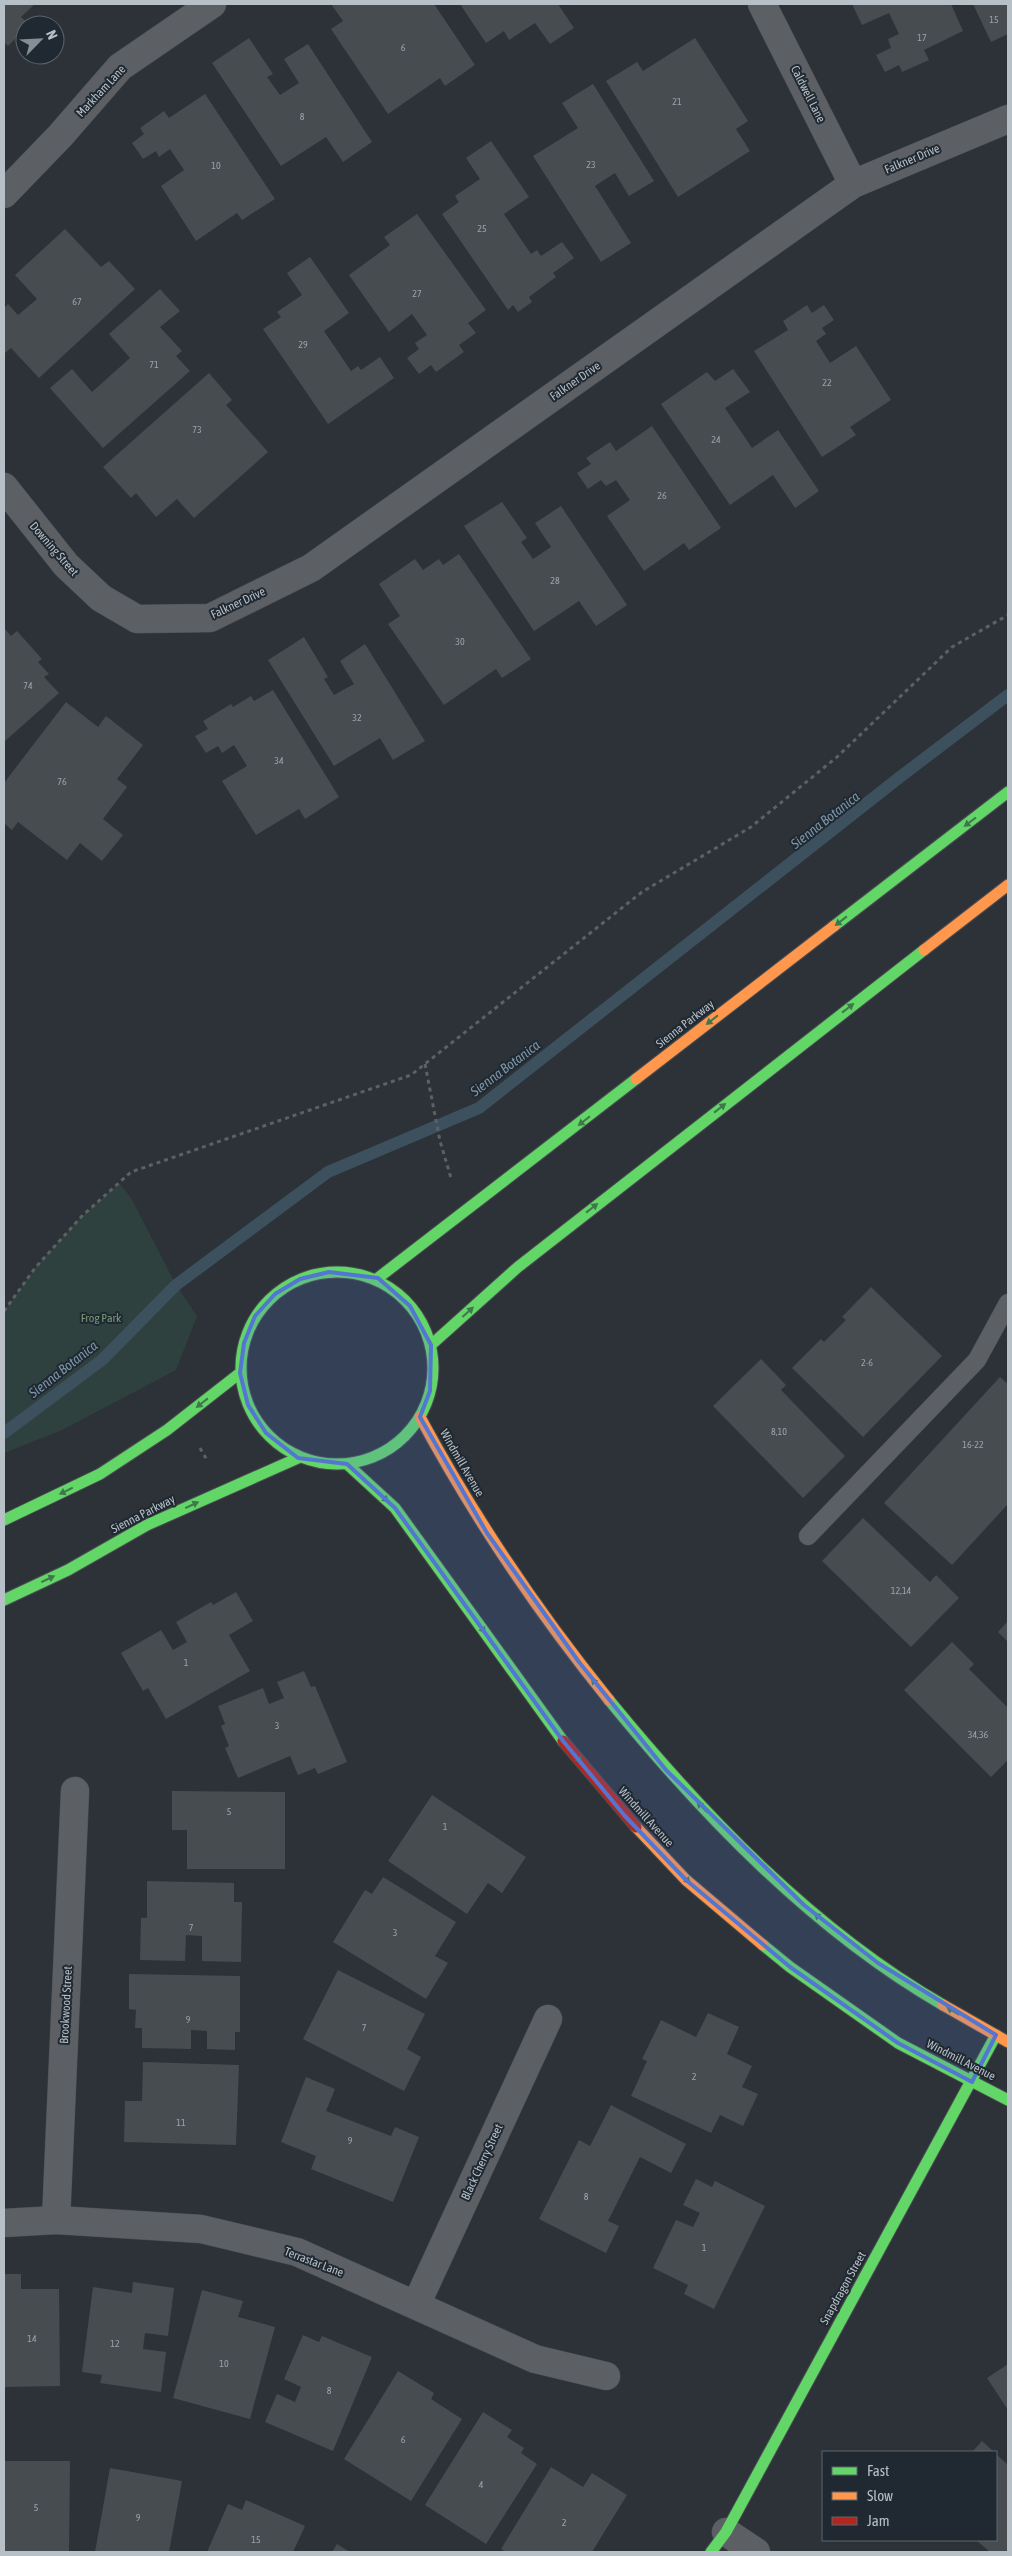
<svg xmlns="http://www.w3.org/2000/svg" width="1012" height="2556" viewBox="0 0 1012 2556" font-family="'Asap Condensed',sans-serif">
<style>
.green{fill:#2f413f}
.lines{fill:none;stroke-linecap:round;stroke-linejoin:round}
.stream{stroke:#3d505e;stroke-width:12}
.building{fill:#474c50}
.lane-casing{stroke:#4a4e52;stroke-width:19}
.street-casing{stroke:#4a4e52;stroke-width:29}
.fast-casing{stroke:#4a4e52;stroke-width:13}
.slow-casing{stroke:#4a4e52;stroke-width:13}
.jam-casing{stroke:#4a4e52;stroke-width:13}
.path{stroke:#5c6164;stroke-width:3;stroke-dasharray:4 4;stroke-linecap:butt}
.lane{stroke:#5c6065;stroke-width:18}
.street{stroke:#5c6065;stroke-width:28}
.fast{stroke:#63d668;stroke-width:11}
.slow{stroke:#ff974d;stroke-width:11}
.jam{stroke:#b3261e;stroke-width:11}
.oneway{fill:#3e774a}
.marked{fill:#5376d2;fill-opacity:0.2;stroke:#5376d2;stroke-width:4;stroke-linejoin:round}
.labels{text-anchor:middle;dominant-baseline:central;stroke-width:4;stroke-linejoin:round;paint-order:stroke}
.number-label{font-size:10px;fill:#9ba2a9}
.street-label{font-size:12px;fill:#b7bfc7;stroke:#202931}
.park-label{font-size:12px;fill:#779a7b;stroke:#202931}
.water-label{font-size:14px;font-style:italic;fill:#7b94a7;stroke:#202931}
</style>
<rect width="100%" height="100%" fill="#2c3237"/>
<path class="green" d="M119,1183L131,1198L176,1285L197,1316L176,1370L62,1430L4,1453V1311L35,1268L79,1219Z"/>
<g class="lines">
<path class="stream" d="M4,1433L102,1360L176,1285L328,1172L479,1108L900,777L1008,695"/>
</g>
<path class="building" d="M4,4H35L21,17L30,25H25V29L8,46L4,42Z
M331,4H434L475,65L445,86L440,78L388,114L331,29L343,21Z
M460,4H558L574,28L550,44L535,23L509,40L504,31L486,43Z
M852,4H951L963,31L924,50L929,60L902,72L899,65L885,72L876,55L891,48L888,39L899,34L889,13L862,25Z
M973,4H1008V34L991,42Z
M249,38L273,74L267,77L280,95L299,83L284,59L308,44L372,142L343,162L326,137L281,166L212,63Z
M695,38L748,121L736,129L750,151L678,197L606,81L637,62L643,71Z
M593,84L654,181L629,196L615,173L595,186L631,243L601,262L533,156L578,128L562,103Z
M205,94L275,199L242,220L237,213L196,241L161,186L184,170L170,149L159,157L156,151L143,159L132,143L144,134L140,128L164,111L169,118Z
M491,141L529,197L504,214L531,254L537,250L541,256L562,242L574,258L553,273L556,277L529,297L532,302L518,312L513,305L508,310L442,214L459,202L455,196L480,179L466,158Z
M417,214L486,310L468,323L476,333L459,345L464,352L436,372L431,365L419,374L407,358L419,349L415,343L427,335L412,314L389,332L349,275L390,245L384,237Z
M65,229L101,267L109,261L135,289L39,378L11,348L5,353L4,352V308L8,304L18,315L37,299L15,275Z
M310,257L349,313L324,331L351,371L358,366L361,370L380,357L394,378L328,424L263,329L281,317L277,312L302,295L287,273Z
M160,289L180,311L160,327L182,351L176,356L190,371L103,448L50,388L72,369L92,392L130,358L109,334Z
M807,305L812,313L824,305L834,320L822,328L826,334L816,341L830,363L856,346L891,400L850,427L856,435L822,457L754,351L788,330L783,321Z
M733,369L750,392L725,408L752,448L778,430L819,491L795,508L773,475L730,505L661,404L707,372L715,381Z
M209,373L232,400L226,405L268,452L194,518L177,499L156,517L136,493L131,498L103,467Z
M652,426L721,528L689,550L684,543L644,571L607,516L630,500L616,480L606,486L601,480L588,489L577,473L591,464L586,458L610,442L616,451Z
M502,502L527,538L521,542L533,559L551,547L535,523L561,506L627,605L596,626L579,601L534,631L464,526Z
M459,554L531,659L502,678L496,669L444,705L388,624L400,616L379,584L415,559L423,570L439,559L443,565Z
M4,628L11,636L17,631L42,659L38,662L49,674L44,677L59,693L4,742Z
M304,637L328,677L324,679L334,695L354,684L340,661L365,644L425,741L393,760L380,738L334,766L268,660Z
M273,690L339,797L305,819L299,809L256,835L222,781L247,766L234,745L222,753L218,746L206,753L195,736L208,729L203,721L231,704L233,707L251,696L254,701Z
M66,702L98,727L106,716L143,745L117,779L127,787L103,819L123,835L102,861L80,843L67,860L18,822L12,830L4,823V783Z
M871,1287L942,1356L863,1437L792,1368L821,1339L824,1342L846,1320L842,1317Z
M761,1359L786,1385L781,1390L845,1456L803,1498L713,1406Z
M1000,1377L1008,1384V1504L952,1565L884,1503Z
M863,1518L930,1582L936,1575L959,1598L911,1647L822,1561Z
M236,1592L253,1621L229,1635L250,1671L166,1719L148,1688L143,1691L121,1653L161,1630L173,1650L187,1642L176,1622L211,1602L213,1605Z
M1008,1621V1642L998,1632Z
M952,1642L974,1664L969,1669L1008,1708V1760L991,1777L904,1690Z
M304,1671L311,1687L315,1686L347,1762L318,1774L315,1768L298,1775L290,1756L238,1778L225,1748L229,1746L221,1726L225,1724L218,1706L263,1688L269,1704L284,1698L277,1682Z
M172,1791L285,1792V1869H187V1830H172Z
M432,1795L526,1857L502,1893L488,1883L467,1914L388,1861Z
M383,1877L456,1922L435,1956L448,1963L426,1999L333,1942L365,1890L372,1894Z
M147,1881L234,1883V1902H242L241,1962L202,1961V1936L186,1935L185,1961L140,1960L141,1918H147Z
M338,1970L425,2014L407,2049L421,2057L404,2091L303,2039Z
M129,1974L240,1976V2032H235V2050L207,2049V2031L191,2030V2049L142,2048V2028H135L136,2010L129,2009Z
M708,2013L739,2027L727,2054L752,2066L742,2087L758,2094L743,2126L720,2115L711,2133L631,2096L647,2061L642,2059L661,2020L696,2037Z
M143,2062L239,2065L236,2145L124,2142L125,2101H142Z
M306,2077L335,2089L326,2111L391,2136L395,2127L419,2137L393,2202L311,2169L316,2156L281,2142Z
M611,2105L686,2144L671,2173L640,2157L608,2221L619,2226L606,2253L539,2219L579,2140L590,2146Z
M696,2179L712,2187L715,2181L765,2206L714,2309L684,2294L688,2285L653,2268L676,2220L693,2227L700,2213L683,2205Z
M4,2274H21V2289H59L60,2386L4,2387Z
M133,2282L174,2288L168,2336L145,2333L143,2349L166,2352L161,2392L100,2383L102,2375L82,2372L93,2287L132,2293Z
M202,2290L243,2301L238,2317L275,2327L250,2419L173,2398Z
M303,2335L319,2342L322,2336L372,2357L333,2451L265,2422L277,2394L295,2402L301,2387L284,2379Z
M1008,2364V2410L987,2378Z
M398,2371L434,2393L431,2399L462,2419L411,2501L344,2459Z
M483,2412L512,2430L507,2437L524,2448L521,2453L537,2464L486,2544L425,2505Z
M982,2441L994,2452H972Z
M996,2454L1008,2465V2552H990L976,2540H996Z
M4,2461H70L69,2552H4Z
M551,2467L583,2487L592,2473L627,2495L592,2552H506L501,2549Z
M110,2468L182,2481L169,2552H95Z
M246,2500L305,2526L293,2552H207L228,2504L242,2510Z
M337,2544L350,2552H332Z"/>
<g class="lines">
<g class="lane-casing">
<path id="lane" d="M808,1536L977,1360L1008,1303"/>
</g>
<g class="street-casing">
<path id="street" d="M762,4L853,184
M4,194L60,136L120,67L212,4
M4,487L66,565L101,598L137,619L210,618L311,568L853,184L1008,119
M56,2220L75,1791
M4,2223L56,2220L201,2229L297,2252L535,2359L606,2376
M416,2305L548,2019
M726,2532L756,2552"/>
</g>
<g class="fast-casing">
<path id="fast" d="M834,926L1008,792
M241 1368a96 96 0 1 1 192 0a96 96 0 1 1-192 0Z
M378,1278L636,1079
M431,1345L518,1267L924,950
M347,1464L395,1508L563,1741
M4,1520L100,1474L167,1430L240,1373
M4,1600L68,1570L147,1525L298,1458
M609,1700C703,1815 813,1930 943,2005
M763,1945L790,1967L898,2043L1008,2100
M711,2552L726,2532L996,2035"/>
</g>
<g class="slow-casing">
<path id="slow" d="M924,950L1008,885
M636,1079L834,926
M420,1417C474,1517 537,1611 609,1700
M636,1827L686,1880L763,1945
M943,2005L1008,2042"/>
</g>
<g class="jam-casing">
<path id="jam" d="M563,1741L636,1827"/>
</g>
<path class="path" d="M425,1064L440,1141L451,1178
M4,1311L35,1268L82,1216L131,1172L411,1075L642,892L751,827L837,757L952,647L1008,615
M200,1448L207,1460"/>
<use href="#lane" class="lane"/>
<use href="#street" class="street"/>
<use href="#fast" class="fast"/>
<use href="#slow" class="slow"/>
<use href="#jam" class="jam"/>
</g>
<defs><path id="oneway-solid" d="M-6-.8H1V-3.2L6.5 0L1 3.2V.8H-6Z" transform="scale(1.25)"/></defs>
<g class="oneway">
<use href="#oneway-solid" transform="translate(970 822) rotate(143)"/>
<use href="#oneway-solid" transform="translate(841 921) rotate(142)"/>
<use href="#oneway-solid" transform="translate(848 1008) rotate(-38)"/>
<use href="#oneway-solid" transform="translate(712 1020) rotate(142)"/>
<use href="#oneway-solid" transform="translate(720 1108) rotate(-38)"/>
<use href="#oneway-solid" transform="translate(584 1121) rotate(142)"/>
<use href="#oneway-solid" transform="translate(592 1208) rotate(-38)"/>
<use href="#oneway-solid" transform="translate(468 1312) rotate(-42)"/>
<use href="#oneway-solid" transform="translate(202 1403) rotate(142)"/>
<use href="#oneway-solid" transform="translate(66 1491) rotate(154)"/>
<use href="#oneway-solid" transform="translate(383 1497) rotate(42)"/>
<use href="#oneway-solid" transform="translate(192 1505) rotate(-25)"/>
<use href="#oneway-solid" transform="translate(48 1579) rotate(-25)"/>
<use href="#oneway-solid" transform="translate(481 1627) rotate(55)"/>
<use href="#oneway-solid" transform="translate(596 1684) rotate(-129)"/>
<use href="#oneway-solid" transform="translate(577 1757) rotate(51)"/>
<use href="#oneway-solid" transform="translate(702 1807) rotate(-134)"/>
<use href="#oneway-solid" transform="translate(685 1878) rotate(44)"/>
<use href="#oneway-solid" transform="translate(820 1918) rotate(-142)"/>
<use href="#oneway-solid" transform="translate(953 2011) rotate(-149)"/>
</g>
<path class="marked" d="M329,1272L378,1278L410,1306L431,1345L430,1391L420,1417L487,1533L579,1662L666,1770L804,1905L878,1963L996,2035L972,2082L898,2043L790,1967L686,1880L624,1815L563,1741L395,1508L347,1464L298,1458L266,1433L248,1405L240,1373L244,1343L255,1316L275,1294L300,1279Z"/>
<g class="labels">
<g class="number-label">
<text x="994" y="19">15</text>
<text x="922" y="37">17</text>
<text x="403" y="47">6</text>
<text x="677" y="101">21</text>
<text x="302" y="116">8</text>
<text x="591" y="164">23</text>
<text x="216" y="165">10</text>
<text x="482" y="228">25</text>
<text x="417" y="293">27</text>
<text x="77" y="301">67</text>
<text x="303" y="344">29</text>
<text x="154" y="364">71</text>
<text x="827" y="382">22</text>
<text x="197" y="429">73</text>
<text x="716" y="439">24</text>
<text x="662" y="495">26</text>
<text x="555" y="580">28</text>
<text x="460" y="641">30</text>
<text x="28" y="685">74</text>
<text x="357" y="717">32</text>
<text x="279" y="760">34</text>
<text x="62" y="781">76</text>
<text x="867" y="1362">2-6</text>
<text x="779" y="1431">8,10</text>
<text x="973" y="1444">16-22</text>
<text x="901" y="1590">12,14</text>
<text x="186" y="1662">1</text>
<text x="277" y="1725">3</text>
<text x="978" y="1734">34,36</text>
<text x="229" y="1811">5</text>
<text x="445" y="1826">1</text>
<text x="191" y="1927">7</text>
<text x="395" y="1932">3</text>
<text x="188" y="2019">9</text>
<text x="364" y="2027">7</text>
<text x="694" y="2076">2</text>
<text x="181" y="2122">11</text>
<text x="350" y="2140">9</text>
<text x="586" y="2196">8</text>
<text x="704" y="2247">1</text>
<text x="32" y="2338">14</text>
<text x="115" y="2343">12</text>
<text x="224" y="2363">10</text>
<text x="329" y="2390">8</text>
<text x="403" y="2439">6</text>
<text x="481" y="2484">4</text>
<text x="36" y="2507">5</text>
<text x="138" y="2517">9</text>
<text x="564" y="2522">2</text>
<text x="256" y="2539">15</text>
</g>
<g class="street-label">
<text transform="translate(101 91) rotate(-47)">Markham Lane</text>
<text transform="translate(808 94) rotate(63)">Caldwell Lane</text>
<text transform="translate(912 159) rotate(-23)">Falkner Drive</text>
<text transform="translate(575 381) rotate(-35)">Falkner Drive</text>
<text transform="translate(54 549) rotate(49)">Downing Street</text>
<text transform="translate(238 603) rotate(-25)">Falkner Drive</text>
<text transform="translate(685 1024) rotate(-38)">Sienna Parkway</text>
<text transform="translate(462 1463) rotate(60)">Windmill Avenue</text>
<text transform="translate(143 1514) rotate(-27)">Sienna Parkway</text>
<text transform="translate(646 1817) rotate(48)">Windmill Avenue</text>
<text transform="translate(66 2005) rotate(-87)">Brookwood Street</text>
<text transform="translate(961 2060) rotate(27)">Windmill Avenue</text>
<text transform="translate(482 2162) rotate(-65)">Black Cherry Street</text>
<text transform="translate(314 2262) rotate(21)">Terrastar Lane</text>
<text transform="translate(843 2288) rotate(-61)">Snapdragon Street</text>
</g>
<g class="park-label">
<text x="101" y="1318">Frog Park</text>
</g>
<g class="water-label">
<text transform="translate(825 820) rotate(-38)">Sienna Botanica</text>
<text transform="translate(505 1068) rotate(-37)">Sienna Botanica</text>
<text transform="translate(63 1369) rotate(-38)">Sienna Botanica</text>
</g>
</g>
<rect width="1012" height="2556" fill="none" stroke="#b7bfc7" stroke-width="10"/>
<rect x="822" y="2451" width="175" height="90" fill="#202931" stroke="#5c656d"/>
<rect x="832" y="2467" width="25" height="8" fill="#63d668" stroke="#5c656d"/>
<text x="867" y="2476" font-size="15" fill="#b7bfc7">Fast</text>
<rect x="832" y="2492" width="25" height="8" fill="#ff974d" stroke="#5c656d"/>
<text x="867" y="2501" font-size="15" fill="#b7bfc7">Slow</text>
<rect x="832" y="2517" width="25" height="8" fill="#b3261e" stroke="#5c656d"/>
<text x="867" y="2526" font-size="15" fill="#b7bfc7">Jam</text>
<g transform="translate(40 40) rotate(66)"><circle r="24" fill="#202931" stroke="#5c656d"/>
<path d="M0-4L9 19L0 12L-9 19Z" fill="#868e95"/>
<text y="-8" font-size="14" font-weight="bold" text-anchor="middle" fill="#b7bfc7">N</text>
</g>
</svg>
